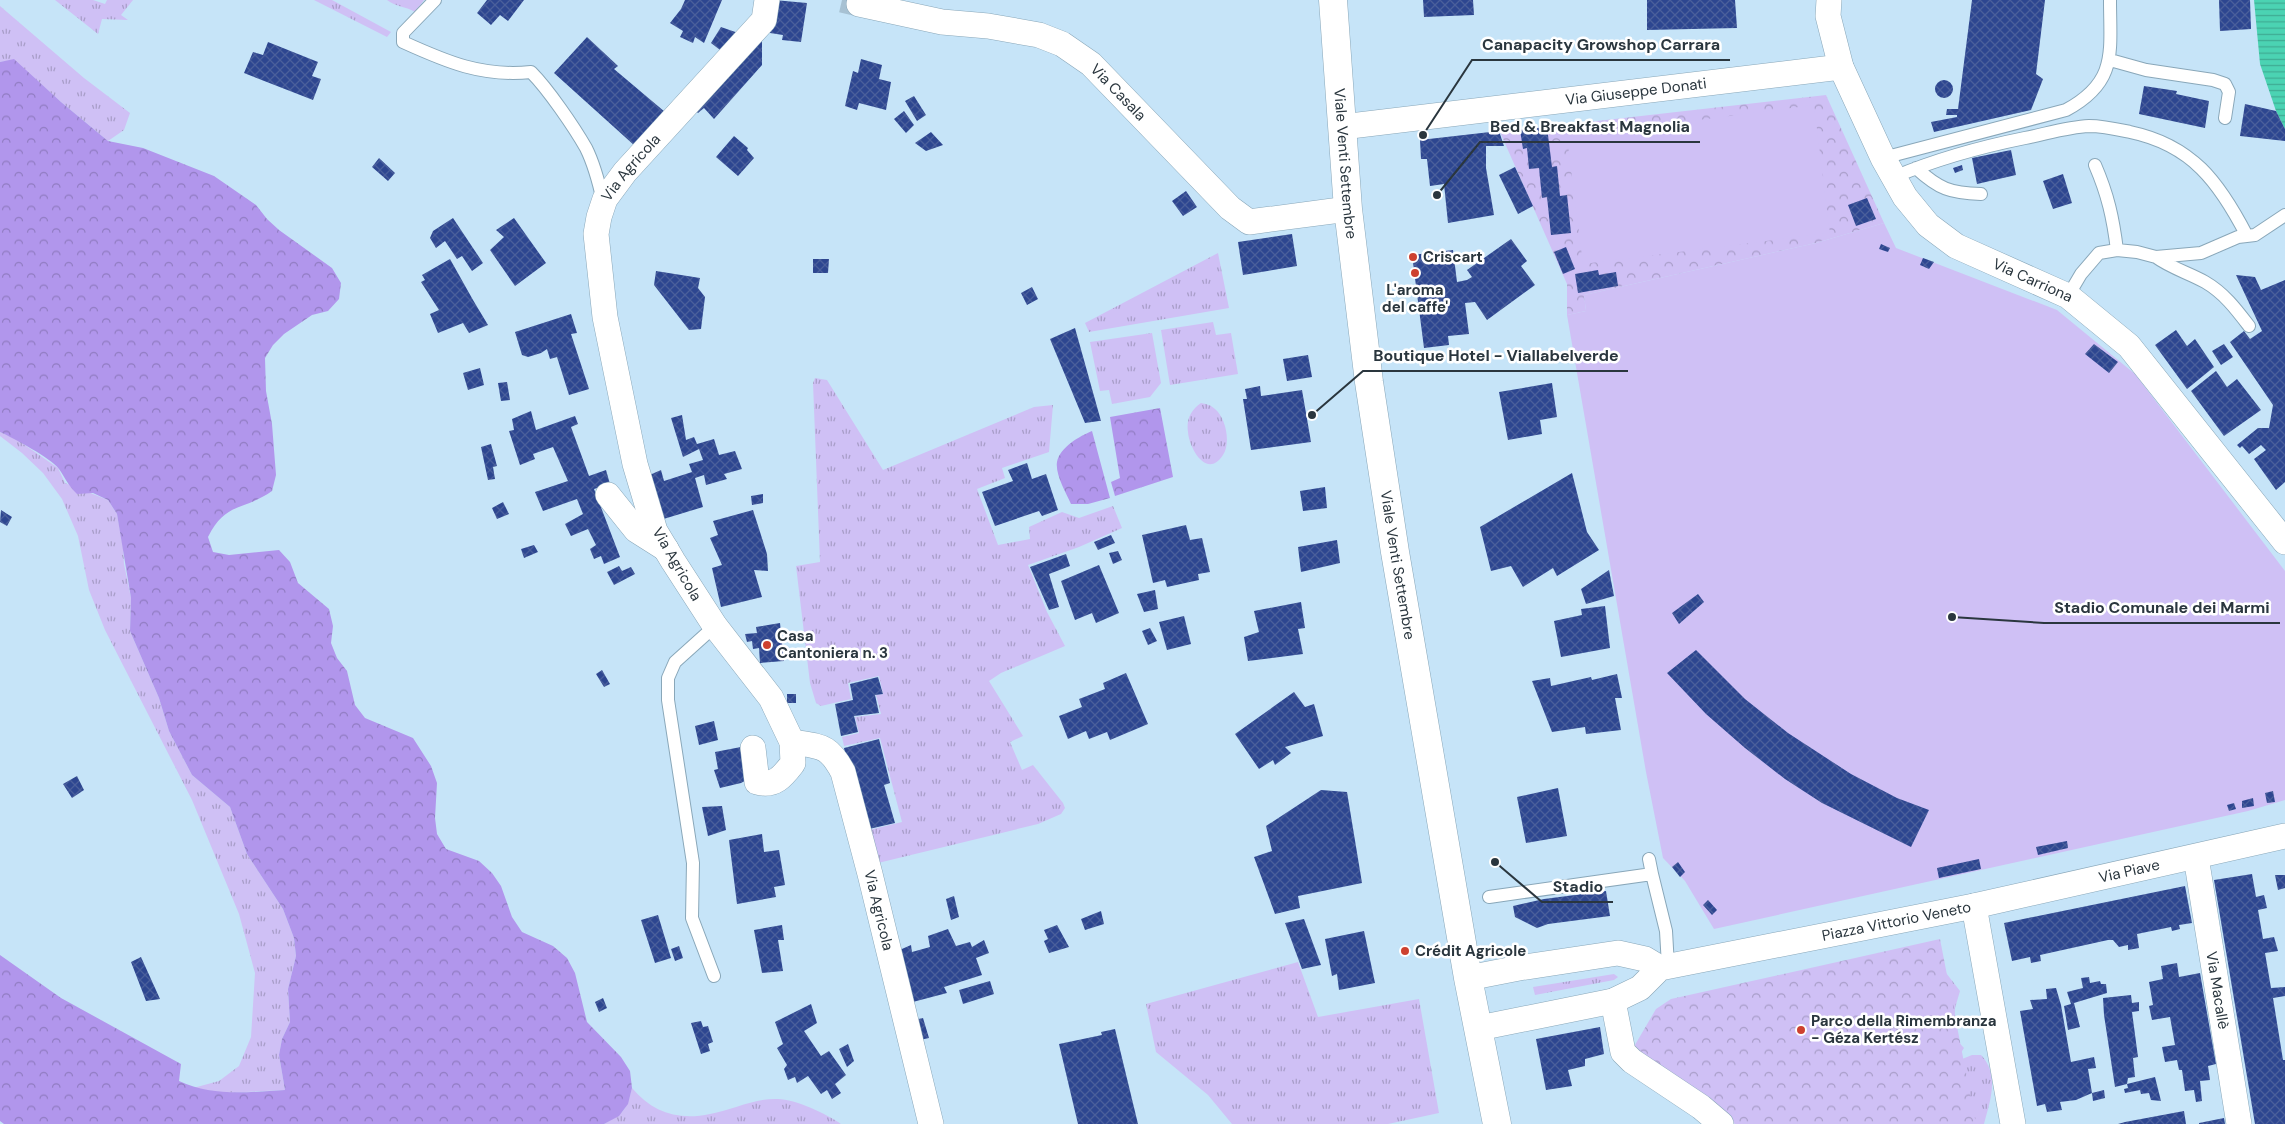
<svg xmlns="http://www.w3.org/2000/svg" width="2285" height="1124" viewBox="0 0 2285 1124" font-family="'DM Sans',sans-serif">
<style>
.grass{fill:url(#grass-tufts)}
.forest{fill:url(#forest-crowns)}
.park{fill:url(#park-crowns)}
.pitch{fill:#cfc0f5}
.water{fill:url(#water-rules)}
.building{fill:url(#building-cross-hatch)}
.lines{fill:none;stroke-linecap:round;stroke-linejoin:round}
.minor-tunnel{stroke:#a7c1d3;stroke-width:25;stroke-dasharray:25 12;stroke-linecap:butt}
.service-casing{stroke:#89a7b9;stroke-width:14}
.minor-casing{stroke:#89a7b9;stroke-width:26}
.secondary-casing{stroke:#89a7b9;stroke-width:29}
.service{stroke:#fff;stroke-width:12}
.minor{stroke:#fff;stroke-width:25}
.secondary{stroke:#fff;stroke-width:28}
.poi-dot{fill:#cd412f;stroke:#fff;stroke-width:2}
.labels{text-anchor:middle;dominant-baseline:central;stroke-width:5;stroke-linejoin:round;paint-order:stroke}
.street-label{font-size:15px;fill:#2a363e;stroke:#fff}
.poi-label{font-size:15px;font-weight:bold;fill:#2a363e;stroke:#fff;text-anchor:start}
.leader{fill:none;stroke:#2a363e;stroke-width:2}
.callout-dot{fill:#2a363e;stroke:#fff;stroke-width:2}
.callout-label{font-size:16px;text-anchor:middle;font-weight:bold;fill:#2a363e;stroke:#fff;stroke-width:5;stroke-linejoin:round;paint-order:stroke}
</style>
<defs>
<pattern id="grass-tufts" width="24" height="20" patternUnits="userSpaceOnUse" patternTransform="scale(1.25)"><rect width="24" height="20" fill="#cfc0f5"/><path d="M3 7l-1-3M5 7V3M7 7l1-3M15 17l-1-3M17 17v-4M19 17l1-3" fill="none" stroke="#a89dc8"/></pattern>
<pattern id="forest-crowns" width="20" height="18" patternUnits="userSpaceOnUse" patternTransform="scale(1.25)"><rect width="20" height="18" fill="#b196ec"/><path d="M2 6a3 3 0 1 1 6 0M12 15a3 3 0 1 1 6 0" fill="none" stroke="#907bc1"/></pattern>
<pattern id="park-crowns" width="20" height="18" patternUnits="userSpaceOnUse" patternTransform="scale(1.25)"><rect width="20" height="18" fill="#cfc0f5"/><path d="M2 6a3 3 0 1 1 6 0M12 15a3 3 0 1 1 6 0" fill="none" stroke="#a89dc8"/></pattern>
<pattern id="water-rules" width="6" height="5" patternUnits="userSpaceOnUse" patternTransform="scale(1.25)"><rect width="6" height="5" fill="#4bd3b3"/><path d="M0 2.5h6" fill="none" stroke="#3fac93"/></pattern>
<pattern id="building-cross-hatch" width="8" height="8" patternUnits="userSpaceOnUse" patternTransform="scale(1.25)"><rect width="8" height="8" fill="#2d4690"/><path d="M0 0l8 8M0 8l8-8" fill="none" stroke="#4a5f9b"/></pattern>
</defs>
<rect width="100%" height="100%" fill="#c6e4f8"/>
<path class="grass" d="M55,0H93L105,4L107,0H133L121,15L128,20L102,19L98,34Z
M314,0H332L391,32L387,37Z
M387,0H424L415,12C405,6 396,7 387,0Z
M0,6L84,78L130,113L124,130L108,141L61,102L14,60L0,62Z
M1218,253L1229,308L1089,332L1085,323Z
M1213,322L1216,335L1231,333L1238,374L1170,385L1161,330Z
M1152,333L1161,383L1150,397L1112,404L1109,390L1100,391L1090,342Z
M815,378L827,380L883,470L1034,407L1053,405L1049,452L1002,468L1005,478L977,489L998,545L1030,539L1029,527L1062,512L1079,518L1113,506L1122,528L1079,547L1028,565L1047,612L1065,646L1001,673L989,681L1023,736L1010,742L1022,770L1033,765L1063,803L1065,808L1061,814L1038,824L878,863L869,830L902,822L880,738L844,746L842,737L859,733L855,717L881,714L876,695L883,694L879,676L848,683L851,699L821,706L816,703L810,683L796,566L820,562L813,383Z
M1201,403C1206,404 1211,405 1215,409C1226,418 1231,443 1223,455C1207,480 1189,448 1188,432C1186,419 1191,410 1201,403Z
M0,432L16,439L58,468L65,483L108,500L117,514L123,547L124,564L131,598L130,631L159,698L169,731L192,775L230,807L247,854L283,909L294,938L296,956L288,989L290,1022L282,1039L279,1055L285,1090L225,1093L193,1088L219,1081L239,1066L251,1037L255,973L239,914L192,800L105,630L89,590L78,536L62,499L43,473L22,453L0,436Z
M1298,962L1318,1017L1419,999L1439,1113L1388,1124H1232L1208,1095L1156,1052L1146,1004Z
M1943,969L1960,991L1955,1008L1954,1037L1964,1048L1955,1062L1972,1055H1981C2000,1075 1990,1101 1984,1124H1962Z
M1614,974L1618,977L1614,980L1535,995L1533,987Z
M632,1088C652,1112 678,1121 710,1114C733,1110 754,1098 778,1099C795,1099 827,1114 841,1124H604C624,1112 626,1112 632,1088Z"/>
<path class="forest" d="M14,59L61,102L108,141L143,148L214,176L256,205L267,219L279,230L332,268L341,283L339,299L328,311L312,315L284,334L273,345L265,358L266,391L272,424L276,475L272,491C244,511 226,501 208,537L213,552L229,555L279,550L290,562L298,583L329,609L333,626L331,643L337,658L347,671L355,705L365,718L413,738L431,766L437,783L435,818L437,834L446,849L479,861L492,873L501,886L512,917L522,932L553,946L567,958L575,973L587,1022L621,1057L630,1071L632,1088L628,1104L619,1116L604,1124H4L0,1121V955L61,998L181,1064L179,1081C213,1097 249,1092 285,1090L279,1055L282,1039L290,1022L288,989L296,956L294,938L283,909L247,854L230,807L192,775L169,731L159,698L130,631L131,598L117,514L108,500L93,493L77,494C67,484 66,479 59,469C51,458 13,438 0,432V62Z
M1160,408L1173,477L1115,496L1111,482L1120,478L1110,417Z
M1092,431L1110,498L1088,504H1071C1066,493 1055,474 1057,462C1060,447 1080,436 1092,431Z"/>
<path class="park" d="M1826,95L1884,223L1816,243L1584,295L1586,311L1567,315V284L1500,132Z
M1940,939L1976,1124H1735C1705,1093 1669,1072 1632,1050L1656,1009L1671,999Z"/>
<path class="pitch" d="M1814,105L1830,233L1583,264L1567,137Z
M1884,223L1896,248L2057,310L2135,374L2285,571V800L2248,811L1714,929L1685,881L1663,858L1646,772L1567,315L1586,311L1584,295L1816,243Z"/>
<path class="water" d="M2254,0H2285V129L2276,111L2260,64Z"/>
<path class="building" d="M487,0H524L508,21L500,15L491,25L477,13Z
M685,0H722L704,43L695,37L693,43L680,37L683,31L670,23L681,9Z
M774,0L807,3L801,42L782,40L783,35L770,33Z
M1423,0H1473L1474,15L1424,17Z
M1647,0H1735L1737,28L1647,30Z
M1972,0H2045L2036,74L2043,79L2031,110L1934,132L1931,122L1957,117V115H1946L1947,109H1958Z
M2219,0H2250L2251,29L2220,31Z
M721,27L741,34L724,53L711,43Z
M762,34V65L714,119L704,108L698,113L693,109Z
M587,37L618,66L614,69L665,112L635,146L554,73Z
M268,42L318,62L312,76L321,79L313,100L244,73L253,52L263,55Z
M861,59L882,65L879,79L891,82L886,110L859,103L857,110L845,106L853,71L858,73Z
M1935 89a9 9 0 1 1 18 0a9 9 0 1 1-18 0Z
M2144,86L2177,91L2176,94L2209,101L2205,128L2139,114Z
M914,96L926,115L917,121L905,101Z
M2245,104L2276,111L2285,129V141L2240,136Z
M904,111L914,125L906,133L894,119Z
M1547,127L1552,167L1557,166L1560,196L1567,195L1571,233L1551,235L1547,197L1542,198L1539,168L1529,169L1527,148L1523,149L1520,130Z
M1499,131L1504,146H1486V168L1494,215L1448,223L1444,184L1430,186L1427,159H1421L1420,140Z
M931,132L943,145L926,151L915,143Z
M734,136L748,148L747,150L754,158L738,176L716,157Z
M2011,150L2016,175L1977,184L1972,158Z
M379,158L395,173L388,181L372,167Z
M1962,165L1963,170L1955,173L1953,168Z
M1515,167L1533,206L1518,214L1499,175Z
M2063,174L2072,203L2053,209L2043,181Z
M1186,191L1197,207L1183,216L1172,201Z
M1867,198L1876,219L1856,226L1848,205Z
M453,218L483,263L472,271L462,256L457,259L445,241L436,248L430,238L433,231Z
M514,218L546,263L515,286L490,250L504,237L496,230Z
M1292,234L1297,266L1243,275L1238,242Z
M1511,239L1527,261L1521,266L1535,285L1487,320L1475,302L1465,303L1469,334L1448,336L1449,345L1424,348L1412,255L1453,250L1457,282L1467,280L1472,277L1467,270Z
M1881,244L1890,248L1888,252L1879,249Z
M1566,247L1575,269L1563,274L1554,252Z
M1923,258L1934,262L1929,269L1920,265Z
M450,259L473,300L488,325L469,333L463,323L438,333L430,314L439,310L421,282L425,280L422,275Z
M813,259H829L828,273H813Z
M1598,270L1599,275L1616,272L1618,286L1578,293L1575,274Z
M656,271L700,278L698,288L705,297L701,329L689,330L654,285Z
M2236,275L2255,277L2261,290L2285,280V482L2276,490L2254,459L2266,450L2261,445L2249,454L2242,446L2240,448L2237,445L2258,428H2269L2273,405L2230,342L2244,331L2250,339L2262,331Z
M1032,287L1038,299L1027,305L1021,293Z
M571,314L577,333L571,334L589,389L569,395L557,357L550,359L547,349L541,353L528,357L522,355L515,332Z
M1075,328L1101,421H1099L1085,423L1050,339Z
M2176,330L2187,346L2195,339L2214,367L2187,389L2155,345Z
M2094,344L2118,362L2109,373L2085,354Z
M2224,344L2233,357L2221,365L2212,351Z
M1308,355L1312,377L1287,381L1283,359Z
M480,368L484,385L468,390L463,373Z
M2216,371L2227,387L2237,379L2261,410L2224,436L2191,391Z
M507,382L510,400L501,401L498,383Z
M1552,383L1557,417L1540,420L1542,434L1508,440L1499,392Z
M1260,386L1261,396L1302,390L1311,442L1251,450L1243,399H1247L1245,389Z
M531,411L536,430L575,416L578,424L571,427L589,476L606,470L610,484L594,489L620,557L604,564L601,556L594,559L590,549L596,545L588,529L571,536L565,524L583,514L577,499L543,511L535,492L568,481L553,447L533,454L535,459L520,465L509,431L514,430L512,419Z
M682,415L686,440L694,437L697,444L714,439L719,455L735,451L742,469L724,474L727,479L706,485L704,475L695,478L703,507L657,521L645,477L661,470L664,481L692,472L689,464L703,460L699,449L683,457L671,418Z
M491,444L497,466L493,467L495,479L488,480L481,447Z
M1027,463L1032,479L1046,474L1058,510L1042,516L1039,511L995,526L982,492L1013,481L1008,470Z
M1572,473L1587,532L1599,550L1557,576L1553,568L1523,587L1511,566L1491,571L1480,527Z
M1325,487L1327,508L1303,511L1300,491Z
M763,494V503L752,505L751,496Z
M503,502L509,514L497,519L492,508Z
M1,510L12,517L7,526L0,522Z
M753,510L767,554L768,571L754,570L762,597L721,607L712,568L722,565L710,538L718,535L713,521Z
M1186,525L1190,540L1202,538L1210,572L1198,574L1199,580L1167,587L1165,580L1153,583L1142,535Z
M1111,535L1115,543L1098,550L1094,542Z
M1337,540L1340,563L1301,572L1298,547Z
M534,545L538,552L524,558L521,549Z
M1118,551L1122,560L1113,564L1109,553Z
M1066,554L1070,566L1049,574L1059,607L1049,610L1030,567Z
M1099,565L1119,613L1096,623L1092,613L1075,620L1061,581Z
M619,566L622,571L631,567L635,574L614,585L607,572Z
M1609,570L1614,596L1586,604L1581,589Z
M1155,590L1158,609L1144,612L1137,594Z
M1698,594L1704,602L1679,624L1672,613Z
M1301,602L1305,628L1298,629L1303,654L1248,661L1244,637L1259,632L1254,611Z
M1605,606L1610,648L1561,657L1554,621L1582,615L1581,609Z
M1184,616L1191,644L1167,650L1159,622Z
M780,623L784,661L760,663L759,648L753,649L752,641L747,642L745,634L757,633L756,627Z
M1150,628L1157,641L1148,645L1142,631Z
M1696,650L1745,699L1788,733L1851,774L1897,798L1929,810L1911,847L1822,803L1785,779L1745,748L1706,714L1667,673Z
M602,670L610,684L604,687L596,674Z
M1126,673L1148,724L1110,740L1107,732L1089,739L1086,731L1068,739L1059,716L1082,707L1079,699L1105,689L1103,683Z
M1617,674L1622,698H1615L1621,730L1586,734L1585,727L1552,732L1532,681L1550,678L1551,686L1591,677L1592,680Z
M878,677L883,694L875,695L879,713L854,716L858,732L841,736L835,704L853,700L850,684Z
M1294,692L1305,707L1314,704L1323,736L1285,747L1291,753L1275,765L1273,760L1259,769L1235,734Z
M787,694H796V703H787Z
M714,721L718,740L699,745L695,726Z
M879,739L890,783L884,785L895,823L869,829L851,782L844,748Z
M746,746L754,776L741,783L720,788L714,770L718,769L715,752Z
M77,776L84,790L72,798L63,784Z
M1558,788L1567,836L1526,843L1517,797Z
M1321,790L1347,792L1362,883L1298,896L1300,908L1275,914L1254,857L1272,851L1266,826Z
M2273,791L2275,802L2267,803L2265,793Z
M2253,798L2254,806L2242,808V801Z
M2234,803L2236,809L2229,811L2227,805Z
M722,806L726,830L708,836L702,807Z
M762,834L764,852L779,850L785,885L774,887L776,897L737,904L729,840Z
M2067,841L2068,848L2038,855L2036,847Z
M1979,859L1981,869L1939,878L1937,868Z
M1678,862L1685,872L1680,877L1672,867Z
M2252,874L2256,897L2264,895L2267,908L2258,910L2263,939L2274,937L2278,951L2265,953L2271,988L2285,987V996L2273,998L2283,1060H2285V1124H2255L2214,880Z
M2275,875H2285V888L2278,890Z
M2185,886L2192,923L2179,925L2180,929L2172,931L2171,927L2137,934L2139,948L2128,950V945L2119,947L2113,940H2108L2040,955L2041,961L2031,963L2030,957L2012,961L2004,923Z
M1606,891L1610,916L1548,924L1537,928L1515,917L1513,906L1544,899Z
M954,896L959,917L951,920L946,899Z
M1708,900L1717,910L1712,915L1703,905Z
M1101,911L1104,924L1085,930L1081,919Z
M658,915L671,958L655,963L641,920Z
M1304,919L1321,965L1302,969L1285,923Z
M782,925L784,940H778L783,971L762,973L754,930Z
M1057,925L1069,947L1049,953L1044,941L1048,939L1044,930Z
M948,929L956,946L970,942L972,947L984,940L989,953L976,958L982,975L944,987L947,993L909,1003L895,952L911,945L912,952L930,947L928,936Z
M1364,931L1375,983L1339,990L1337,974L1332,976L1325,939Z
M679,946L683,958L675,961L671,949Z
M141,957L160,999L146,1001L131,962Z
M2177,963L2179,977L2200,973L2216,1064L2208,1066L2210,1080L2200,1081L2202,1101L2196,1102L2194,1090L2185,1091L2182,1070H2179L2177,1060L2165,1062L2162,1047L2175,1045L2170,1017L2152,1020L2149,1006L2153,1005L2149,982L2163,979L2161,966Z
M2089,977L2090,983L2100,981L2101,984H2106L2107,993L2074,1003L2080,1027L2068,1030L2064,1006L2071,1004L2067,992L2083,988L2081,978Z
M990,981L994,994L963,1004L959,990Z
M2056,988L2061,1005L2071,1062L2094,1057L2096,1068L2088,1069L2092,1093L2076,1100L2060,1102L2062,1110L2047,1112L2045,1104L2037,1106L2020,1011L2033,1009L2030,1000L2047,999L2046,989Z
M2131,995L2132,1003L2139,1002V1011L2132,1012L2138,1057L2133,1058L2135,1077L2128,1078L2127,1084L2115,1087L2104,1015L2103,998Z
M603,998L607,1008L599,1012L595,1002Z
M811,1004L817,1023L804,1031L821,1056L829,1051L846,1075L835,1084L841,1093L832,1099L827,1090L821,1094L808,1076L797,1083L795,1077L788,1080L784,1069L787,1065L777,1048L783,1044L775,1022Z
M923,1018L929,1038L915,1041L909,1021Z
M701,1021L703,1027L708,1026L713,1042L708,1044L710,1051L701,1054L691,1023Z
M1600,1027L1604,1054L1585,1059V1066L1568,1070L1572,1086L1546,1090L1536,1039Z
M1115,1029L1138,1124H1078L1059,1044L1102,1035L1101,1032Z
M848,1044L854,1061L847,1067L839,1049Z
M2155,1077L2161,1101L2151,1100L2149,1093L2141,1094L2140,1090L2125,1093L2124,1089L2128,1088L2127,1084Z
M2104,1090L2105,1098L2093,1101L2092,1093Z
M2184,1111L2186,1124H2118L2125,1122Z
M2224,1118L2225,1124H2199V1123Z"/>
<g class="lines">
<path class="minor-tunnel" d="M842,0L859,4"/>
<g class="service-casing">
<path id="service" d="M435,0L403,33V42C447,62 482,77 531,72C548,89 574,127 586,148C594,164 599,183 603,201
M2110,60L2146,70L2213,80L2225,84L2229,92L2225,118
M1883,158L2066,110C2118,82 2110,52 2110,0
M2095,165C2108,195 2113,218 2117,250
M1916,168C1939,189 1950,193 1981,194
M1894,177C1937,159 1980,147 2025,138C2046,134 2067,127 2089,126C2103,126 2116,129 2130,132C2192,145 2219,182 2247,236
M2156,257C2171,268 2189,273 2205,282C2224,293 2236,309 2249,326
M2068,296L2081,274L2099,253L2117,250L2137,252L2156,257L2201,253L2238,237L2255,235L2285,215
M1649,859L1652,874
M1489,897L1652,874L1666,931L1668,966
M714,976L692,918L693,863L668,700V678L675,662L715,626"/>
</g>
<g class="minor-casing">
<g id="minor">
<path id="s1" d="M1829,0L1828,16L1841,67L1883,158L1905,197L1928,225L1956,246L2068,296L2129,346L2285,542"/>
<path id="s2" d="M859,4L942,22L988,26L1039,35L1062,44L1091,64L1230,208L1249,222L1348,209"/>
<path id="s3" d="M1342,127L1841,67"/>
<path d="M608,495L636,530L666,549"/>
<path id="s4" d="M792,742C821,747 828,744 843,772L870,874L931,1124"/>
<path id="s5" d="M753,748L757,782C775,787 783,776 793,763L792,742L771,698L715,626L673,561L655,531L635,464L605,317L596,234L599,217L605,199L625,172L764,20L767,0"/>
<path id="s6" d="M2196,857L2239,1124"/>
<path d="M1974,906L2013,1124"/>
<path d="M1468,978L1519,968L1618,953L1645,959L1660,968"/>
<path d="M1613,1001L1623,1052L1632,1061L1701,1107L1721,1124"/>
<path id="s7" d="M1479,1028L1613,1001L1640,988L1660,968L1974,906L2285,836"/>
</g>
</g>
<g class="secondary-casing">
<g id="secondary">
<path id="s8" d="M1333,0L1348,209L1369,382L1395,552L1468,978L1497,1124"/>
</g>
</g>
<use href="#service" class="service"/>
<use href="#minor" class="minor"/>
<use href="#secondary" class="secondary"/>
</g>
<g class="poi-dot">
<circle cx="1413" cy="257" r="5"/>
<circle cx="1415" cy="273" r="5"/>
<circle cx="767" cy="645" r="5"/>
<circle cx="1405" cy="951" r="5"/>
<circle cx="1801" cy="1030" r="5"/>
</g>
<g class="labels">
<g class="street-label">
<text stroke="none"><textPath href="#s3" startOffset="296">Via Giuseppe Donati</textPath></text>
<text stroke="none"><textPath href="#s2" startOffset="282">Via Casala</textPath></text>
<text stroke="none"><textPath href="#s8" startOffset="164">Viale Venti Settembre</textPath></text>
<text stroke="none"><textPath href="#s5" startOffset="732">Via Agricola</textPath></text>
<text stroke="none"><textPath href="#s1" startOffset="369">Via Carriona</textPath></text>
<text transform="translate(677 564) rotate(60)">Via Agricola</text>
<text stroke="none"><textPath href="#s8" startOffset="569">Viale Venti Settembre</textPath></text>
<text stroke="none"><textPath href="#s7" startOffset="674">Via Piave</textPath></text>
<text stroke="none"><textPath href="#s4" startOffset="206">Via Agricola</textPath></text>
<text stroke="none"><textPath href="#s7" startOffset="436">Piazza Vittorio Veneto</textPath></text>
<text stroke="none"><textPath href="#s6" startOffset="135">Via Macallè</textPath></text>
</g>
<g class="poi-label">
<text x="1423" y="257">Criscart</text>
<text x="1415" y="290" text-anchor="middle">L'aroma<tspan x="1415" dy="17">del caffe'</tspan></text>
<text x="777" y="636">Casa<tspan x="777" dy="17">Cantoniera n. 3</tspan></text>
<text x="1415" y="951">Crédit Agricole</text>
<text x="1811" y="1021">Parco della Rimembranza<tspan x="1811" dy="17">- Géza Kertész</tspan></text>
</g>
</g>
<path class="leader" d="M1423 135L1472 60H1730M1437 195L1480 142H1700M1312 415L1363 371H1628M1952 617L2044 623H2280M1495 862L1542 902H1613"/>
<g class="callout-dot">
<circle cx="1423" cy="135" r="5"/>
<circle cx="1437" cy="195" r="5"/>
<circle cx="1312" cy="415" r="5"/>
<circle cx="1952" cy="617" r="5"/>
<circle cx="1495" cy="862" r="5"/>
</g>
<g class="callout-label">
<text x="1601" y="50">Canapacity Growshop Carrara</text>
<text x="1590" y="132">Bed &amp; Breakfast Magnolia</text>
<text x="1496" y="361">Boutique Hotel - Viallabelverde</text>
<text x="2162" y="613">Stadio Comunale dei Marmi</text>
<text x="1578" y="892">Stadio</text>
</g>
</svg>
